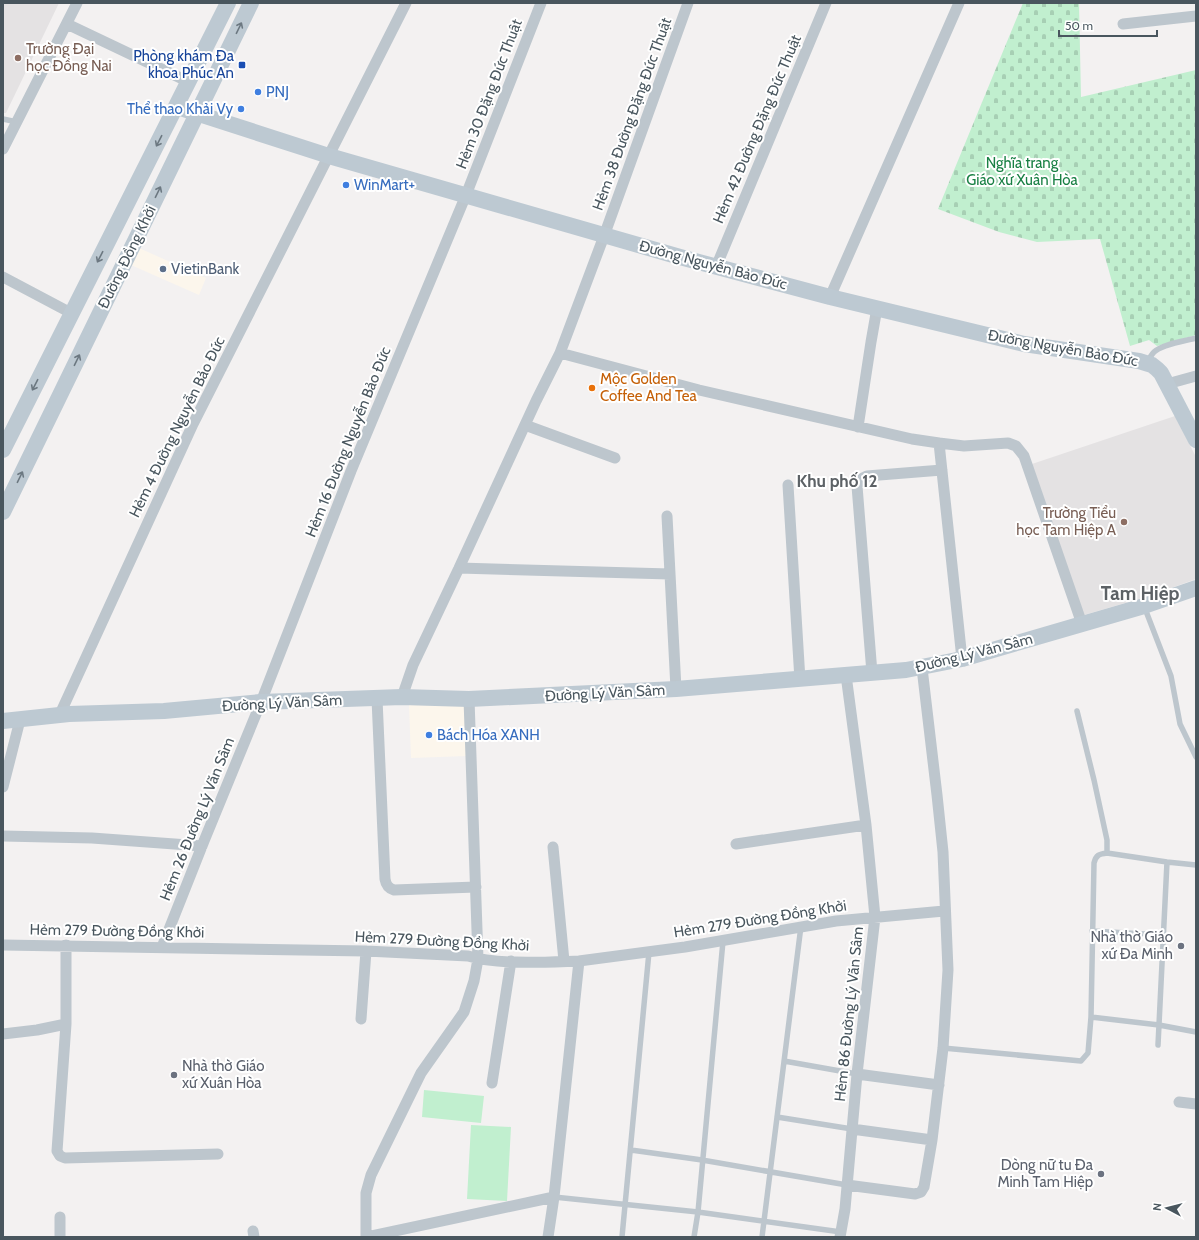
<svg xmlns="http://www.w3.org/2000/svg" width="1199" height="1240" viewBox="0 0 1199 1240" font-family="Cabin,sans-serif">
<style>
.commercial{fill:#fcf6ec}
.education{fill:#e4e2e3}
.grass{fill:#c1efcf}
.cemetery{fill:url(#cemetery-stones)}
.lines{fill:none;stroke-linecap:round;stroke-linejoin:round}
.lane{stroke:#bdc6cd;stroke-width:5.5}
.street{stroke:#bdc6cd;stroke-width:11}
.secondary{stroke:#bdc9d2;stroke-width:16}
.oneway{stroke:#6c7881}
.education-dot{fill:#8d6e63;stroke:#fff;stroke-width:1.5}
.transit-dot{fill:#1a4fb4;stroke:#fff;stroke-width:1.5}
.shop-dot{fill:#3f7fe0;stroke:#fff;stroke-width:1.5}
.service-dot{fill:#5c6f8a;stroke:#fff;stroke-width:1.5}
.food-dot{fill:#e8710a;stroke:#fff;stroke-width:1.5}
.worship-dot{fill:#6b7280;stroke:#fff;stroke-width:1.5}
.labels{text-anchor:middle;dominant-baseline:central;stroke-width:4;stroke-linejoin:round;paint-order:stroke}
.education-label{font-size:15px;fill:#785e54;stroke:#fff;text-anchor:start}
.transit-label{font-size:15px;fill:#164399;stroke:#fff;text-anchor:end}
.shop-label{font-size:15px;fill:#366cbe;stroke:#fff;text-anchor:start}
.street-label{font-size:15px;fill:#49565e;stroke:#fff}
.park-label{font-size:15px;fill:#198044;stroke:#fff}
.service-label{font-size:15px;fill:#4e5e75;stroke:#fff;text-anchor:start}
.food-label{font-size:15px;fill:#c56008;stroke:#fff;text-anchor:start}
.worship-label{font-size:15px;fill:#5b616d;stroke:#fff;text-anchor:end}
.quarter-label{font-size:17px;font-weight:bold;fill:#5d6266;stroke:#fff}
.district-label{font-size:19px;font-weight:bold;fill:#5d6266;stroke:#fff}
</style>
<defs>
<pattern id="cemetery-stones" width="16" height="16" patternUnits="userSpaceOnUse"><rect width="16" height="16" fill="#c1efcf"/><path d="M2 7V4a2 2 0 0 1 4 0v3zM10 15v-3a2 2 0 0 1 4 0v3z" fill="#a7cfb4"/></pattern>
</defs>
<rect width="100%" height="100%" fill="#f3f1f1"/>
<path class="commercial" d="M139,248L206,278L199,295L131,265Z
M464,703L467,756L411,758L409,705Z"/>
<path class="education" d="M3,3H59L6,113H3Z
M1175,416L1196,457V579L1149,596L1084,615L1032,464Z"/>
<path class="grass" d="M424,1090L484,1096L481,1123L422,1117Z
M471,1125L511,1127L507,1201L467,1199Z"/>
<path class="cemetery" d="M1023,3H1079L1081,97L1196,70V335L1157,346L1149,340L1130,346L1100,239L1037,242L999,232L938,209Z"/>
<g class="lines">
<path class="lane" d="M3,119L17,122
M1147,363C1149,359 1151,355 1154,352C1162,344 1185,341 1196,338
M1144,606L1171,676L1180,724L1196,757
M1107,853L1167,862L1196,865
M1092,931L1163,935
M1091,1017L1159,1025L1196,1032
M1158,1045L1167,862
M943,1048L1081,1061L1088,1053L1091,1017L1094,863C1096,855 1099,854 1107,853V840L1094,780L1077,711
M784,1061L857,1074
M777,1117L852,1129
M631,1150L702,1160L847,1185
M554,1197L698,1212L841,1232
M622,1237L649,952
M694,1237L698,1212L723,941
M762,1237L801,926"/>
<path class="street" d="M67,24L189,82
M1123,24L1196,16
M3,149L77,3
M716,267L826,3
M3,277L71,313
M830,297L959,3
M560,353L699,390L912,439L939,443L962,659
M1167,384L1196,376
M525,425L615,458
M858,427L871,342L877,308
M939,443L964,446L1008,443L1016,446L1024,456L1082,624
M788,485L800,680
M667,516L676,689
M459,568L670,574
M872,673L857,486L861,479L867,476L942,470
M402,697L413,665L459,568L536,401L560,353L604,236L688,3
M377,699L385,879C386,885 388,888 394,890L476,887
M60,714L193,424L406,3
M3,787L20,720
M3,836L92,838L202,846
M736,844L866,825
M553,847L564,961
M3,945L366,951L468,956C498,965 546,962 579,961L685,947L836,921L944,911
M66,945V1024L57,1151L60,1156L65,1158L218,1154
M162,947L204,841L261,702L351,471L466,195L541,3
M361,1019L366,951
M3,1034L37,1030L66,1024
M857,1074L939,1085
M492,1083L511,961
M1179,1102L1196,1104
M852,1129L932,1140
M847,1185L915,1194L921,1192L924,1187L932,1140L943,1048L948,970L943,852L937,795L922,668
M60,1217V1237
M253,1231L254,1237
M366,1237V1193L371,1175L421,1073L464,1012L474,981L478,959L469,699
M367,1237L554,1197
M548,1237L554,1197L579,961
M840,1237L845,1209L857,1074L875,917L866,825L846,675"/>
<path class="secondary" d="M177,107L329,156L680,257L830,297L1024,344L1139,361L1152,365L1157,369L1161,373L1196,440
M3,450C77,301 154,153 228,3
M3,512L251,3
M3,721L69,714L164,711L261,702L402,697L469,699L676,689L906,670L962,659L1144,606L1196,588"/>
</g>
<defs><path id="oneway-shaft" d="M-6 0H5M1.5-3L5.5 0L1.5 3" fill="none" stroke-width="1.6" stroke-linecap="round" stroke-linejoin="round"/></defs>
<g class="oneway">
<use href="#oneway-shaft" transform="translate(239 28) rotate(-64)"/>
<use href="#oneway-shaft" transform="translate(159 141) rotate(117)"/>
<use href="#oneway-shaft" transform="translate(158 192) rotate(-64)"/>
<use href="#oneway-shaft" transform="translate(100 257) rotate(117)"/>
<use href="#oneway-shaft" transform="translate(77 360) rotate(-64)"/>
<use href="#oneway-shaft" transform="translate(35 385) rotate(117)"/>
<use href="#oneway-shaft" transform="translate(20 477) rotate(-64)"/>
</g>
<g class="education-dot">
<circle cx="18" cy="58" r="4"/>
<circle cx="1124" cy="522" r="4"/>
</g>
<rect class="transit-dot" x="238" y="61" width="8" height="8" rx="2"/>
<g class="shop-dot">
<circle cx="258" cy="92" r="4"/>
<circle cx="241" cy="109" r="4"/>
<circle cx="346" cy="185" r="4"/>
<circle cx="429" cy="735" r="4"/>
</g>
<circle class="service-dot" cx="163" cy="269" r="4"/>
<circle class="food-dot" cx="592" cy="388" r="4"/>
<g class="worship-dot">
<circle cx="1181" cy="946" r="4"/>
<circle cx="174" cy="1075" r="4"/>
<circle cx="1101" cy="1174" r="4"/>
</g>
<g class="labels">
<g class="education-label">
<text x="26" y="49">Trường Đại<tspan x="26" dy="17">học Đồng Nai</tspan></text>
<text x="1116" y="513" text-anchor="end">Trường Tiểu<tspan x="1116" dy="17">học Tam Hiệp A</tspan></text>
</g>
<g class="transit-label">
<text x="234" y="56">Phòng khám Đa<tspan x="234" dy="17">khoa Phúc An</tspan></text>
</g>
<g class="shop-label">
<text x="266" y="92">PNJ</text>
<text x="233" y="109" text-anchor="end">Thể thao Khải Vy</text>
<text x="354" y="185">WinMart+</text>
<text x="437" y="735">Bách Hóa XANH</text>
</g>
<g class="street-label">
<text transform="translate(489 94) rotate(-69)">Hẻm 30 Đặng Đức Thuật</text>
<text transform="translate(632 114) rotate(-70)">Hẻm 38 Đường Đặng Đức Thuật</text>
<text transform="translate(757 129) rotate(-67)">Hẻm 42 Đường Đặng Đức Thuật</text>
<text transform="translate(127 257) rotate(-64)">Đường Đồng Khởi</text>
<text transform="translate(713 265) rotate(15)">Đường Nguyễn Bảo Đức</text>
<text transform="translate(1063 348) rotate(10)">Đường Nguyễn Bảo Đức</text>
<text transform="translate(177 427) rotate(-64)">Hẻm 4 Đường Nguyễn Bảo Đức</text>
<text transform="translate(348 442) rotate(-68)">Hẻm 16 Đường Nguyễn Bảo Đức</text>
<text transform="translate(974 653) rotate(-14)">Đường Lý Văn Sâm</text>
<text transform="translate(605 693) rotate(-3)">Đường Lý Văn Sâm</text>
<text transform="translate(282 703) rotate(-3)">Đường Lý Văn Sâm</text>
<text transform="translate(197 819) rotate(-68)">Hẻm 26 Đường Lý Văn Sâm</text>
<text transform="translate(760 919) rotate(-9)">Hẻm 279 Đường Đồng Khởi</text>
<text transform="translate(117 931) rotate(1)">Hẻm 279 Đường Đồng Khởi</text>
<text transform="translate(442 941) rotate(3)">Hẻm 279 Đường Đồng Khởi</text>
<text transform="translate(849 1014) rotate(-84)">Hẻm 86 Đường Lý Văn Sâm</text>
</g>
<g class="park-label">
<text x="1022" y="163">Nghĩa trang<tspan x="1022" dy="17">Giáo xứ Xuân Hòa</tspan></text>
</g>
<g class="service-label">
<text x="171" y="269">VietinBank</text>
</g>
<g class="food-label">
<text x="600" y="379">Mộc Golden<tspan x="600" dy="17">Coffee And Tea</tspan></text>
</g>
<g class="worship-label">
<text x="1173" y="937">Nhà thờ Giáo<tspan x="1173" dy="17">xứ Đa Minh</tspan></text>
<text x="182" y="1066" text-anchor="start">Nhà thờ Giáo<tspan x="182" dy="17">xứ Xuân Hòa</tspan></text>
<text x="1093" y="1165">Dòng nữ tu Đa<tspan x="1093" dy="17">Minh Tam Hiệp</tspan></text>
</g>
<g class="quarter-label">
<text x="837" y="481">Khu phố 12</text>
</g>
<g class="district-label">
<text x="1140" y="593">Tam Hiệp</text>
</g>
</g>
<rect width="1199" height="1240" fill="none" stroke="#49565e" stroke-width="8"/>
<g transform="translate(1167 1208) rotate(277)" stroke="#ffffff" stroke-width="3" paint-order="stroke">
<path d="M0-3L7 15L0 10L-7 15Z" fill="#49565e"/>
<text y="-6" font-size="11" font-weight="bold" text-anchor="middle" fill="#49565e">N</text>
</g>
<path d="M1059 30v6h98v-6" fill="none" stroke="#49565e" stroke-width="2"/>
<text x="1065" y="30" font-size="12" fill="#49565e" stroke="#ffffff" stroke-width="3" paint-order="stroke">50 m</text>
</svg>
